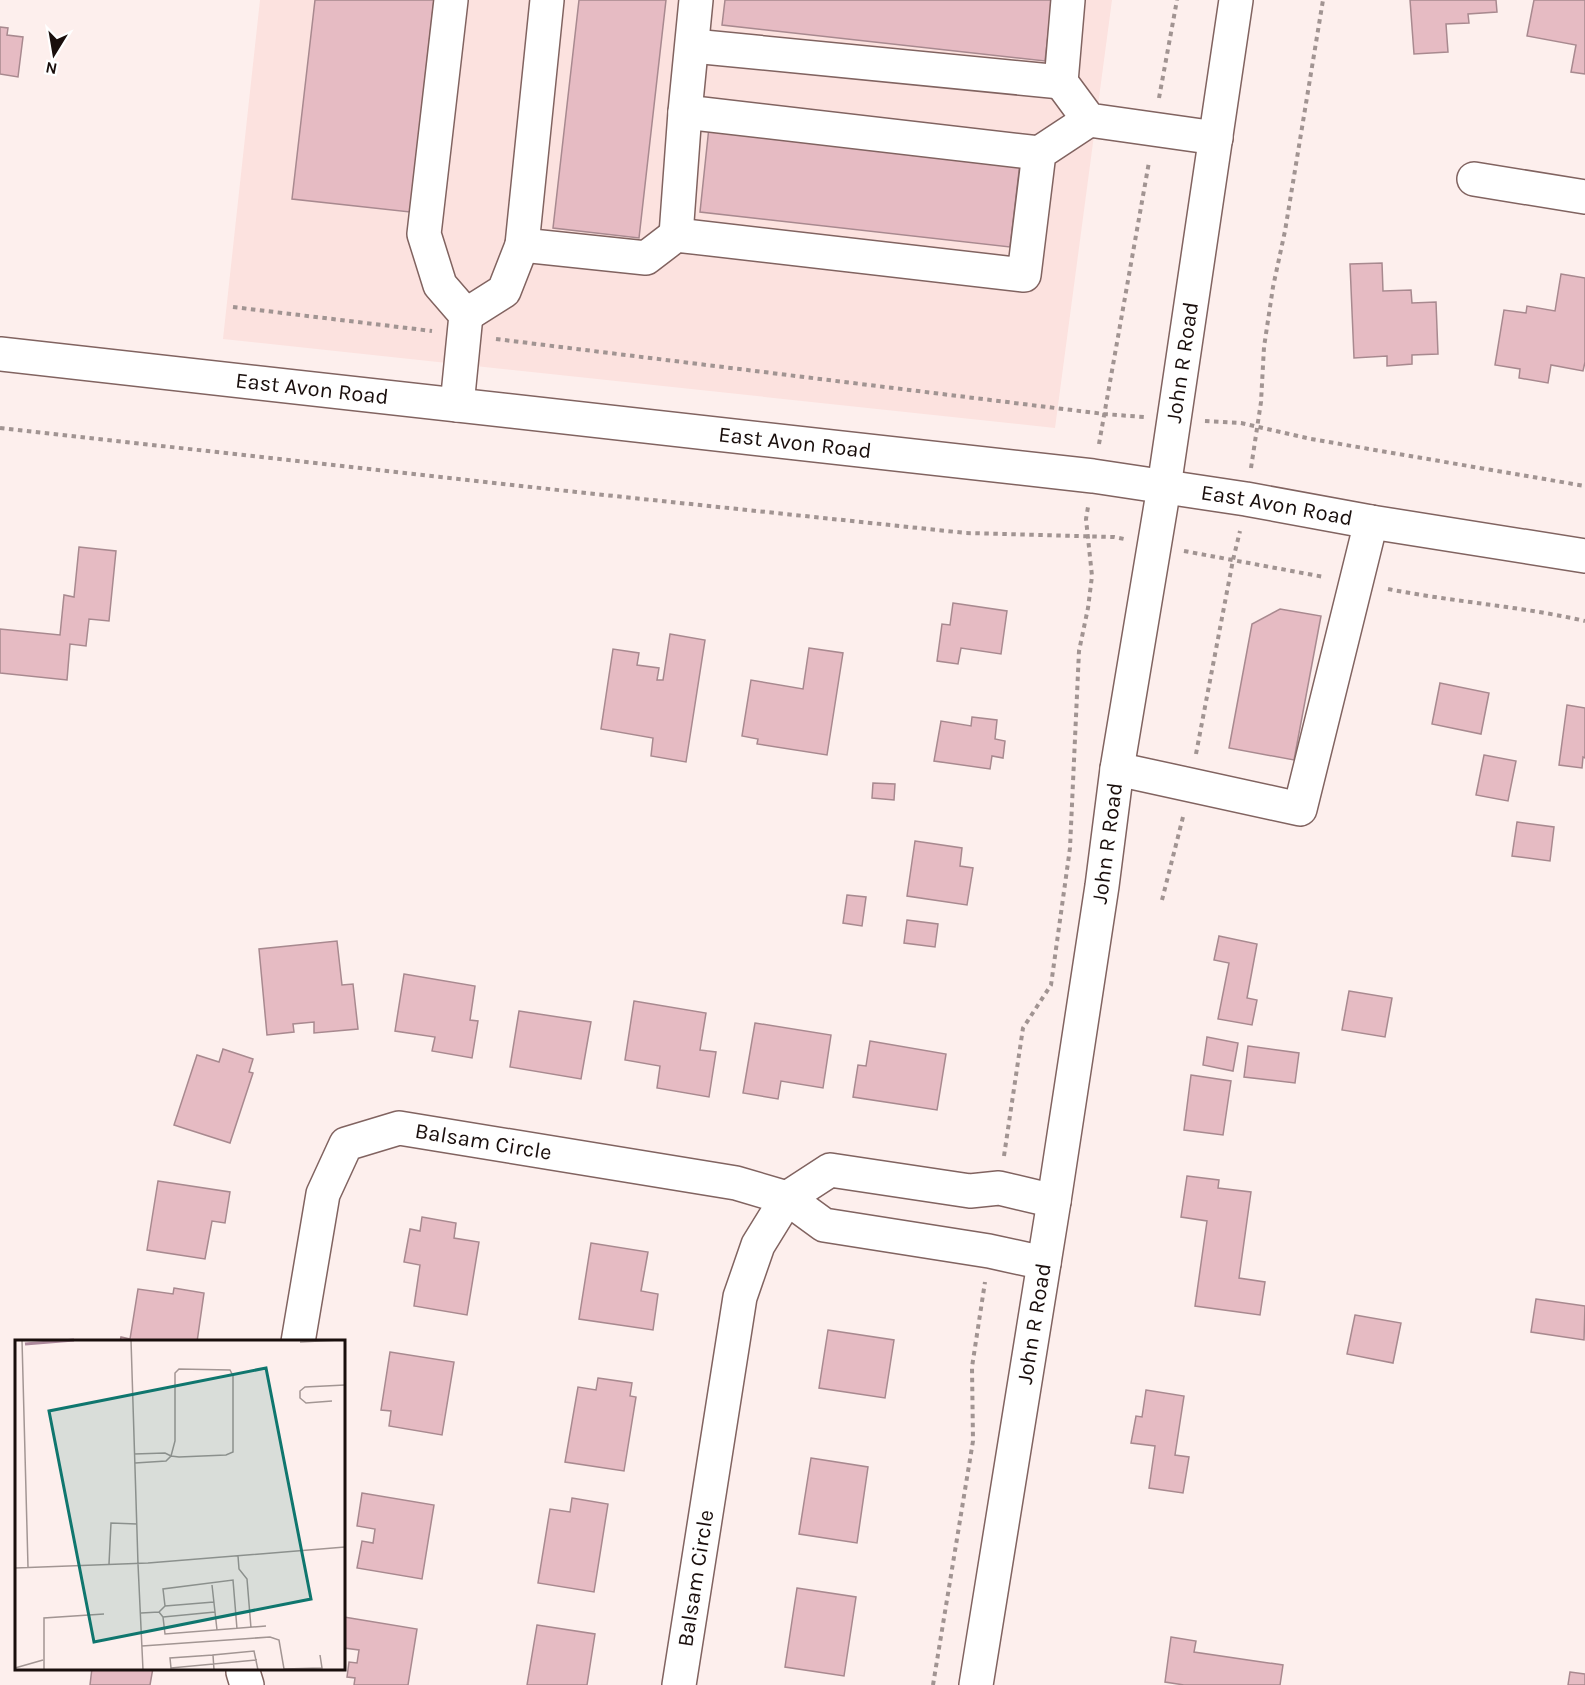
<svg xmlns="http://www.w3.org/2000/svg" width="1585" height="1685" viewBox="0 0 1585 1685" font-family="Karla,sans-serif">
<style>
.built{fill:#fce2df}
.building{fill:#e6bbc3;stroke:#a8898f;stroke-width:1.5}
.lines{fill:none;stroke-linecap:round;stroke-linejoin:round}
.minor-casing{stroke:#816360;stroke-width:36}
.major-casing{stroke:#816360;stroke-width:36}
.path{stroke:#a19492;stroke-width:4;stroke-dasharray:4.5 4.5;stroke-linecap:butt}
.minor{stroke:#fff;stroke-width:33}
.major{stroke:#fff;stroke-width:33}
.labels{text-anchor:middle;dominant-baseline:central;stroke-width:4.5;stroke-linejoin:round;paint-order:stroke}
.street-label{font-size:22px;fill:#190e0c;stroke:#fff}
.inset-river{fill:none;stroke:#ac889b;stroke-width:3}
.inset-road{fill:none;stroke:#a29593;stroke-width:1.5}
.view{fill:#0f766e;fill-opacity:0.15;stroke:#0f766e;stroke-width:3}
.inset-edge{fill:none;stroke:#190e0c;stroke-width:3}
</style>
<rect width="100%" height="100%" fill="#fdefed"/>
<path class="built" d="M260,0H1112L1055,428L223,339Z"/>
<path class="building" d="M315,0H434L410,212L292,199Z
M579,0H666L639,238L553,228Z
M725,0H1052L1045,61L722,25Z
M1410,0H1496L1497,12L1468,14L1469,23L1446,24L1448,52L1414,54Z
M1534,0H1585V74L1571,72L1576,45L1527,36Z
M0,27L8,28L7,35L23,37L18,77L0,74Z
M709,127L1020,163L1010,247L700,212Z
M1382,263L1383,291L1411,290L1412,303L1436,302L1438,354L1412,355V364L1387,366V356L1354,358L1350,264Z
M1561,274L1585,278V362L1583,371L1551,365L1548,383L1519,378L1520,369L1495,365L1504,310L1526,313L1527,306L1555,311Z
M79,547L116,551L109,621L89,619L86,646L70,644L67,680L0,673V629L60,635L64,595L74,597Z
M953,603L1007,611L1001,654L961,648L958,664L937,661L942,624L950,625Z
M1280,609L1321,616L1294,760L1229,748L1252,624Z
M670,634L705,640L686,762L651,756L653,738L601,729L613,649L639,653L637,665L659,668L657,680H663Z
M809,648L843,653L827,755L757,744L758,739L742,736L751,680L803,689Z
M1440,683L1489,693L1481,734L1432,724Z
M1567,705L1585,708V758L1583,757L1582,768L1559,765Z
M972,717L997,720L995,739L1005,741L1003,758L992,756L990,769L934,761L941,721L971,726Z
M1484,755L1516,761L1508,801L1476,795Z
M873,783L895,784L894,800L872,798Z
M1517,822L1554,827L1550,861L1512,856Z
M915,841L962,848L960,866L973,868L967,905L907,896Z
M847,895L866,897L862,926L843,923Z
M907,920L938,924L935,947L904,943Z
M1219,936L1257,944L1247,998L1257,1000L1252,1025L1218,1019L1229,963L1214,960Z
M337,941L342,985L353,984L358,1029L314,1033V1022L293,1024L294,1032L267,1035L259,949Z
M404,974L475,986L470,1020L478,1021L472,1058L432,1051L435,1037L395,1031Z
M1349,991L1392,998L1385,1037L1342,1030Z
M634,1001L706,1013L700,1050L716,1052L709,1097L657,1088L660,1066L625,1060Z
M519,1011L591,1022L581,1079L510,1067Z
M755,1023L831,1035L823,1088L781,1081L778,1099L743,1093Z
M1207,1037L1238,1043L1233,1071L1203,1065Z
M870,1041L946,1054L937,1110L853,1097L858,1065L866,1066Z
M1248,1046L1299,1053L1295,1083L1244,1077Z
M223,1049L253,1059L249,1072L253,1073L230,1143L174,1125L197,1055L219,1062Z
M1191,1075L1231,1081L1223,1135L1184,1130Z
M1187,1176L1219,1180L1218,1188L1251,1192L1239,1278L1265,1282L1260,1315L1195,1306L1207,1221L1181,1217Z
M158,1181L230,1192L225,1223L212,1221L205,1259L147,1250Z
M422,1217L456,1223L454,1238L479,1242L467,1315L414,1306L420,1265L404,1262L410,1229L420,1231Z
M591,1243L648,1252L641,1291L658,1294L653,1330L579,1319Z
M174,1288L204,1293L197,1342H120L121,1337L130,1339L138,1289L173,1294Z
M1536,1299L1585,1306L1584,1340L1531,1332Z
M1355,1315L1401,1323L1393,1363L1347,1354Z
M828,1330L894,1340L885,1398L819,1388Z
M390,1352L454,1362L442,1435L389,1426L391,1411L381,1410Z
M598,1378L632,1383L630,1396L636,1397L624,1471L565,1462L578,1387L596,1390Z
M1146,1390L1184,1396L1175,1455L1189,1457L1183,1493L1149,1488L1155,1446L1131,1443L1136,1416L1142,1417Z
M811,1458L868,1467L857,1543L799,1534Z
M362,1493L434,1505L422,1579L357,1568L362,1541L373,1543L375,1529L357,1526Z
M572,1498L608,1504L594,1592L538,1583L550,1509L570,1512Z
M797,1588L856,1597L844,1676L785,1667Z
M344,1617L417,1629L408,1685H354L355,1678L347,1677L349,1662L357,1663L359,1650L344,1648Z
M537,1625L595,1634L587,1685H527Z
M1171,1637L1196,1641L1194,1652L1283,1665L1280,1685H1184L1165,1682Z
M92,1668H153L150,1685H90Z
M1570,1672L1585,1674V1685H1568Z"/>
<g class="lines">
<g class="minor-casing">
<g id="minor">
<path d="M451,0L424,234L440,285L466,315L457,405"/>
<path d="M547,0L522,245L646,258L676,235L1024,275L1039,153L1089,120"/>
<path d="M1068,0L1061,82L1089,120L1216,138"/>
<path d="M693,46L1061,82"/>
<path d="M685,112L1039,153"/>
<path d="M1474,179L1585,197"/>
<path d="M676,235L685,112L696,0"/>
<path d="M466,315L504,291L522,245"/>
<path d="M1117,769L1300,809L1371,522"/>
<path id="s1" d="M298,1342L323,1194L346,1144L399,1128L736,1183L787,1198L824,1225L989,1251L1044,1263"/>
<path d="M244,1668L243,1672L247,1685"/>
<path id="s2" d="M679,1685L740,1297L758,1245L787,1198L830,1170L970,1191L999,1188L1054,1201"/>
<path id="s3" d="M976,1685L1054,1201L1102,886L1117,769L1164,487"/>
</g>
</g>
<g class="major-casing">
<g id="major">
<path id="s4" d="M0,354L1093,476L1246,499L1371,522L1585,556"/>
<path id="s5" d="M1164,487L1236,0"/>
</g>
</g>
<path class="path" d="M1159,98L1177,0
M233,307L432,331
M496,339L1104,414L1144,417
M1205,421L1241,423L1311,439L1585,486
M0,428L576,492L966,533L1114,537L1124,539
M1099,444L1149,162
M1251,468L1261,402L1264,347L1273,287L1285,231L1323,0
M1184,551L1324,577
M1388,589C1453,602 1520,606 1585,621
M1196,754L1233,560L1240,531
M1162,900L1183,817
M1004,1156L1023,1028L1051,985L1070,848L1079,651L1088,608L1092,576L1086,519L1088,507
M933,1685L973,1441L972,1367L985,1282"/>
<use href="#minor" class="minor"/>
<use href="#major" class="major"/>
</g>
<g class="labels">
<g class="street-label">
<text stroke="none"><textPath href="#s5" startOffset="126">John R Road</textPath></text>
<text stroke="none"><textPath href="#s4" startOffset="314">East Avon Road</textPath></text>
<text stroke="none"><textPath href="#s4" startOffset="800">East Avon Road</textPath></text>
<text stroke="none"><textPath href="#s4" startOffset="1286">East Avon Road</textPath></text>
<text stroke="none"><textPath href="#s3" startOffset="852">John R Road</textPath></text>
<text stroke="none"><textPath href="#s1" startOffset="346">Balsam Circle</textPath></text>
<text stroke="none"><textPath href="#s3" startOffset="366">John R Road</textPath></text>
<text stroke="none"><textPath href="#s2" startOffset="108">Balsam Circle</textPath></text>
</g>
</g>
<g transform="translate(15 1340)">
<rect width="330" height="330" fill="#fdefed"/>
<path class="inset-river" d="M10,4L59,0"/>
<path class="inset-road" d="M7,0L13,227M116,0L123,224M285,2L325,0M317,61L291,63L285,58V51L290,47L330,45M119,114L150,113L156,116L164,117L211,115L218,112V36L215,30L164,29L160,33V101L156,116L151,121L120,123M223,216L224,229L232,239L236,288M94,224L96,183L122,184M123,224L128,330M0,228L133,223L330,207M197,245L202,290M150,266L199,262M144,272L150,266L148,249L218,240L222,289M126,273L144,272L148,277L150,294L251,286M148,277L200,272M127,306L255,297L264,300L269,329L307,328L305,315M198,315L155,318L156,328L242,320M0,328L28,320M29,330V278L89,274M199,330L198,315L239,311L243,330"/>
<path class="view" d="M251,28L296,259L79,302L34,71Z"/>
<rect width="330" height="330" class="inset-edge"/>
</g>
<g transform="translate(54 54) rotate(191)" stroke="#ffffff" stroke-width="4.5" paint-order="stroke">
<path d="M0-4.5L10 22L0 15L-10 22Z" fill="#190e0c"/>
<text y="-9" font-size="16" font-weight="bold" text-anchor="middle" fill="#190e0c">N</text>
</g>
</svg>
